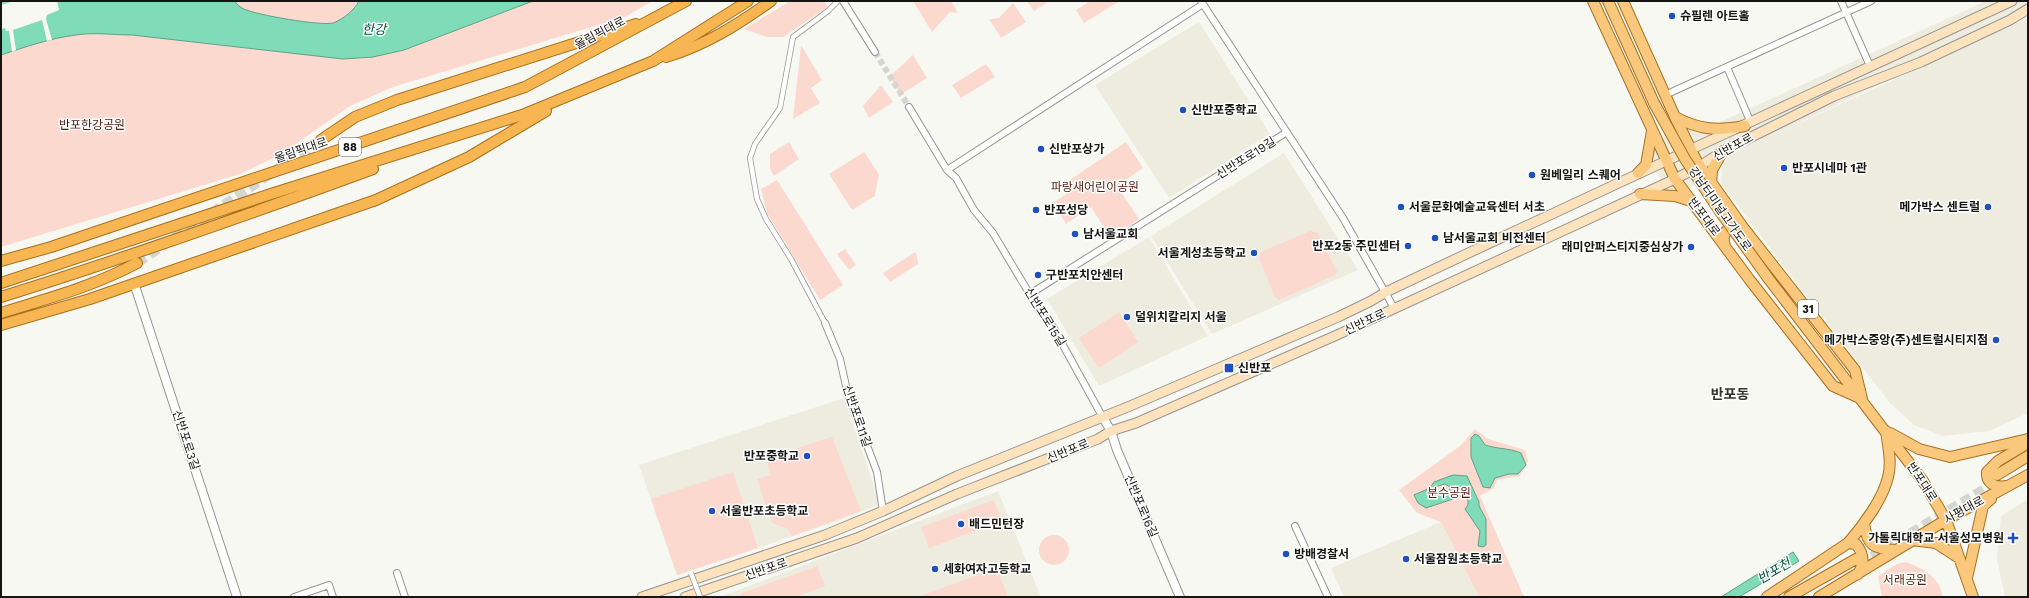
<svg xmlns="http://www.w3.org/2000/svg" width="2029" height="598" viewBox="0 0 2029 598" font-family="'Work Sans','Noto Sans KR',sans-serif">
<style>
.built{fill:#edecdf}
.green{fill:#fbd9ce}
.water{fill:#80dcb8;stroke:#60a086;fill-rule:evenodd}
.pier{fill:#f8f8f3}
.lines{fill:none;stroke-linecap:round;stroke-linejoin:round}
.minor-tunnel{stroke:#d6d6d1;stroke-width:6;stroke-dasharray:6 3;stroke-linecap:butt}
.primary-tunnel{stroke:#d6d6d1;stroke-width:10;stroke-dasharray:10 5;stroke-linecap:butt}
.trunk-tunnel{stroke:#d6d6d1;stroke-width:10;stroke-dasharray:10 5;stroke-linecap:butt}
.pedestrian-casing{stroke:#969591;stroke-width:6}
.minor-casing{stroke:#969591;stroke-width:8}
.tertiary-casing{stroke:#969591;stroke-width:10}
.secondary-casing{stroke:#969591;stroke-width:11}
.primary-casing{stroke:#a77120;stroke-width:12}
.trunk-casing{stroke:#a77120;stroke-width:12}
.pedestrian{stroke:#fff;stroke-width:4.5}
.minor{stroke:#fff;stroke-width:6}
.tertiary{stroke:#fff;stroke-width:8}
.secondary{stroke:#fce3be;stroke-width:9}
.primary{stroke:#f9c87d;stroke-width:10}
.trunk{stroke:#f7b652;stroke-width:10}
.pedestrian-bridge-casing{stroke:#969591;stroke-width:6;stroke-linecap:butt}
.primary-bridge-casing{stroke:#a77120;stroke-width:12;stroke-linecap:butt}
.pedestrian-bridge{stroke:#fff;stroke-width:4.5}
.primary-bridge{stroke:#f9c87d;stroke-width:10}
.poi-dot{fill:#2050bd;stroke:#fff;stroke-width:1.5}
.labels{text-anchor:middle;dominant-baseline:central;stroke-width:3;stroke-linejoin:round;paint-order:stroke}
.shield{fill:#fff;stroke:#5b5b5a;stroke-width:1}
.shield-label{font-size:11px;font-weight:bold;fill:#151513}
.poi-label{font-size:12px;font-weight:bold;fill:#151513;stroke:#fff;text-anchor:start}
.street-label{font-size:12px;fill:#151513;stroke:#fff}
.park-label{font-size:12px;fill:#511f0f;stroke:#fff}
.water-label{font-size:13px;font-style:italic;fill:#00503a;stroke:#fff}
.quarter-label{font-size:14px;font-weight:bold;fill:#32322e;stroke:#fff}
</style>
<rect width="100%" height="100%" fill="#f8f8f3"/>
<path class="built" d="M1986,1H2028V14L1765,139L2028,18V413L1989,431L1943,436L1914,425L1890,403L1788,272L1721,183L1722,168L1729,156L1712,164L1708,176L1681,193L1666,188L1652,165L1653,143L1695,122L1718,123Z
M1199,22L1270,134L1169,198L1095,85Z
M1284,153L1358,270L1212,334L1151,236Z
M1149,237L1208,336L1099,386L1047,299Z
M844,398L880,504L838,521L677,575L639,465Z
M998,491L1041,597H720Z
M2028,499V597H2005L1997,559L2001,516Z
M1441,522L1479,597H1344L1331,568Z"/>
<path class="green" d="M235,1H359C354,10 344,19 333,23C321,26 256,15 244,9C240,7 237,5 235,1Z
M533,1H652L625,17L393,87L350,106L280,155L240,174L1,247V55C25,47 51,38 76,35C94,32 114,35 132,35L343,59L373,57L404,50Z
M790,1H824L828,7L783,37H767L744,29Z
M913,1H951L958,13L950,12L932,32Z
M1027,1H1049L1034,11Z
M1090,1H1117L1118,2L1084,23L1076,10Z
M1013,3L1026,22L1001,38L989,19L999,18Z
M801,45L822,80L811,88L820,103L793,119Z
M913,55L927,78L900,95L890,76Z
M986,64L995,77L961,98L952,85Z
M881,85L893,102L869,118L863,106Z
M789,142L799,159L774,176L770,169V154Z
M1126,142L1143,168L1117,186L1139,219L1111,238L1091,207L1066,224L1053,203L1066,194L1061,186Z
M864,152L879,174L875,196L852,210L829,174Z
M777,180L843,285L820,300L767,213L761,189Z
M1310,231L1318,233L1337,271L1335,275L1279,300L1275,297L1259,258L1261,252Z
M845,249L856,265L849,270L837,254Z
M915,252L917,256L918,264L890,282L883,273Z
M1119,312L1138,342L1099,368L1079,338Z
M1475,429L1488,439L1525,450L1528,461L1520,476L1497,480L1494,488L1480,496L1524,597H1479L1441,522L1417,513L1399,490L1460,446Z
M832,437L861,511L792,536L788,529L772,523L757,479L771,475L766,458Z
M733,472L758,548L677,575L651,499Z
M994,500L1002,521L929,548L921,527Z
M1039 550a15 15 0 1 1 30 0a15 15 0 1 1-30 0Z
M1906,562C1924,569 1939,576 1943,597H1882L1878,576L1897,564Z
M817,566L825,586L795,597H742L740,594Z
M997,568L1008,597H917Z"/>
<path class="water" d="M1,1H235C237,5 240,7 244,9C256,15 321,26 333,23C344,19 354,10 359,1H533L404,50L373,57L343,59L132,35C114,35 94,32 76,35C51,38 25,47 1,55Z
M1475,434L1479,436L1485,445C1497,449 1509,448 1521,453L1526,465L1518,474H1509L1495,478L1490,488L1483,487L1471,457V438Z
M1453,475L1467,476L1479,502V506L1486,519V545L1483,547L1478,546L1480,531L1465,509L1468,505V500L1462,496L1426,508L1418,503L1414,495L1430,488L1434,482ZM1445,484L1450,487C1449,493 1444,495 1438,494L1435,489L1438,486Z
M1793,552L1799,561L1739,597H1721Z"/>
<path class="pier" d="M14,1H57L59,10L47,15L46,19L52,40L47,41L42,20L13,30L16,50L12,52L9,31H6L5,28L1,29V5Z"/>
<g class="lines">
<path class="minor-tunnel" d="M875,52L909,107"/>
<path class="primary-tunnel" d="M1859,564L2000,480"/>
<path class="trunk-tunnel" d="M137,263L321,140"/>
<g class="pedestrian-casing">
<path id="pedestrian" d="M825,323L791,259L766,219L757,199L750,158L755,144L780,108L793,37L828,11L838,1"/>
</g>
<g class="minor-casing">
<path id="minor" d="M843,1L875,52
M1201,1L1343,218L1394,308
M1841,1L1870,66
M1727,67L1751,123
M1665,95L1871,1
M909,107L947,170
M1030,294L1287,132
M825,323L840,359L848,395L877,472L883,511
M1102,416L1053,327L1041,313L993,233L974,210L956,178L947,170L1203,4
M1295,526L1328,597
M397,573L405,597
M294,597L329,585L333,597"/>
</g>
<g class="tertiary-casing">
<path id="tertiary" d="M134,283L237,597
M1102,416L1111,431L1117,450L1180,597"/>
</g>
<g class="secondary-casing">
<path id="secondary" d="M642,597L825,535L883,511L957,476L1130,406L1338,317L1371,301L1386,292C1594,193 1803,98 2012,1
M685,597L857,538L957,494L1098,439L1111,431L1136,423L1337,335L1675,179L1700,166L1723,151L1834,96L1921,62L2010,20L2028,9"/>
</g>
<g class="primary-casing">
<path id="primary" d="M1593,1L1675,179L1749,279L1833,386L1862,399
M1608,1L1654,103
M1623,1L1675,117L1697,162L1742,226L1855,370L1862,399
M1675,117C1700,130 1717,131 1745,126
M1638,173L1646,165L1652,131
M1711,184L1712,170L1723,151
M1640,194L1675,196L1691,201
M1725,246C1721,234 1727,225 1740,226
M1768,278L1923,481L1946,520L1973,597
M1890,433L1919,449L1950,457L2028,439
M1997,475L2028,456
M2007,486C1996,488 1986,484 1987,472L1998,461L2028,443
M1864,523C1867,546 1874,549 1896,550
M1912,540L1936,543L1959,558
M1848,543L1856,544C1864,554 1865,563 1858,574
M1967,578L1983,506L1991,499
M1767,597L1848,543C1863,526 1883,499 1888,477C1892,463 1888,446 1886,431
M1789,597L1856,559
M1819,597L1946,520L2028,475"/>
</g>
<g class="trunk-casing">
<path id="trunk" d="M666,57C706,45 737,25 771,1
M321,140L355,117L397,100L636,24
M1,261L51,247L525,87L686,1
M1,283L274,193L522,115L653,61L748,1
M1,297C126,258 250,214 373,169
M1,313C49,298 92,287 137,263
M1,325L90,299L376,200L469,157L546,111"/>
</g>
<use href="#pedestrian" class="pedestrian"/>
<use href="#minor" class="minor"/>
<use href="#tertiary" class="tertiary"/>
<use href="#secondary" class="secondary"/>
<use href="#primary" class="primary"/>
<use href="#trunk" class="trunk"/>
<g class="pedestrian-bridge-casing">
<path id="pedestrian-bridge" d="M691,573L700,597"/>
</g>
<g class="primary-bridge-casing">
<path id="primary-bridge" d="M1654,103L1685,159L1719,210L1768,278"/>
</g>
<use href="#pedestrian-bridge" class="pedestrian-bridge"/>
<use href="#primary-bridge" class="primary-bridge"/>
</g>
<g class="poi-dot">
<circle cx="1672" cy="16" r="4"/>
<circle cx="1183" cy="110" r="4"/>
<circle cx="1041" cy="149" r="4"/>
<circle cx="1784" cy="168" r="4"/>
<circle cx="1532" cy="175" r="4"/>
<circle cx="1401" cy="207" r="4"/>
<circle cx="1988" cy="207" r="4"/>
<circle cx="1036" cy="210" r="4"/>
<circle cx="1075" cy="234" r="4"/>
<circle cx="1435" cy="238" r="4"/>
<circle cx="1408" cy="246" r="4"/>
<circle cx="1691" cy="247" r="4"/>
<circle cx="1254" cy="253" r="4"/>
<circle cx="1038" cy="275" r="4"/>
<circle cx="1127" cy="317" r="4"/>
<circle cx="1996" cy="340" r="4"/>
<rect x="1224" y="363" width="10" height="10" rx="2"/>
<circle cx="807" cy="456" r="4"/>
<circle cx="712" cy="511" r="4"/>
<circle cx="961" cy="524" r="4"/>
<path d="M2011 532h4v4h4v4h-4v4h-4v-4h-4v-4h4z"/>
<circle cx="1286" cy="554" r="4"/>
<circle cx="1406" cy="559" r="4"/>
<circle cx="935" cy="569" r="4"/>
</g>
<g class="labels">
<g class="shield">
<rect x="339" y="138" width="22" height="18" rx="3"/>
<rect x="1798" y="300" width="20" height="18" rx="3"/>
</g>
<g class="shield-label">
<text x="350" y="147">88</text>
<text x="1808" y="309">31</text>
</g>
<g class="poi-label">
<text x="1680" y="16">슈필렌 아트홀</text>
<text x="1191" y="110">신반포중학교</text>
<text x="1049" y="149">신반포상가</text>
<text x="1792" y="168">반포시네마 1관</text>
<text x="1540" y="175">원베일리 스퀘어</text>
<text x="1409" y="207">서울문화예술교육센터 서초</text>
<text x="1980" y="207" text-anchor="end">메가박스 센트럴</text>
<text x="1044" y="210">반포성당</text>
<text x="1083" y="234">남서울교회</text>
<text x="1443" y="238">남서울교회 비전센터</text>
<text x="1400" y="246" text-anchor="end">반포2동 주민센터</text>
<text x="1683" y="247" text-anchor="end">래미안퍼스티지중심상가</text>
<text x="1246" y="253" text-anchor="end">서울계성초등학교</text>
<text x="1046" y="275">구반포치안센터</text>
<text x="1135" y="317">덜위치칼리지 서울</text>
<text x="1988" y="340" text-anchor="end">메가박스중앙(주)센트럴시티지점</text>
<text x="1238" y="368">신반포</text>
<text x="799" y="456" text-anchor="end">반포중학교</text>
<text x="720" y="511">서울반포초등학교</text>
<text x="969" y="524">배드민턴장</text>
<text x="2004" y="538" text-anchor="end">가톨릭대학교 서울성모병원</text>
<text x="1294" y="554">방배경찰서</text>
<text x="1414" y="559">서울잠원초등학교</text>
<text x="943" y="569">세화여자고등학교</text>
</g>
<g class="street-label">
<text transform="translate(600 33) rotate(-28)">올림픽대로</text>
<text transform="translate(1733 147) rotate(-29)">신반포로</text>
<text transform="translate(301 150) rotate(-19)">올림픽대로</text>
<text transform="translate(1246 158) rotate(-32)">신반포로19길</text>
<text transform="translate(1720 209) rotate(55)">강남터미널고가도로</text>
<text transform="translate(1704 217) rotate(53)">반포대로</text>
<text transform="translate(1045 317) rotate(58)">신반포로15길</text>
<text transform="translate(1365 322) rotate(-25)">신반포로</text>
<text transform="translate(857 416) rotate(71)">신반포로11길</text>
<text transform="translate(186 440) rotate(72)">신반포로3길</text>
<text transform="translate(1068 451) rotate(-22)">신반포로</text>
<text transform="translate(1922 482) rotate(57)">반포대로</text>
<text transform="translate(1141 506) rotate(67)">신반포로16길</text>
<text transform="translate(1964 510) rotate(-29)">사평대로</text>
<text transform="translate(766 569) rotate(-19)">신반포로</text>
</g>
<g class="park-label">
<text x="92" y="125">반포한강공원</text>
<text x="1095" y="187">파랑새어린이공원</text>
<text x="1449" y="493">분수공원</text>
<text x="1905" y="580">서래공원</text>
</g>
<g class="water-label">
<text x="374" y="29">한강</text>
<text transform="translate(1774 571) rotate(-31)">반포천</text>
</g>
<g class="quarter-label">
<text x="1730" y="394">반포동</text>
</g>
</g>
<rect width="2029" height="598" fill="none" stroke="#151513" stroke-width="4"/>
</svg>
